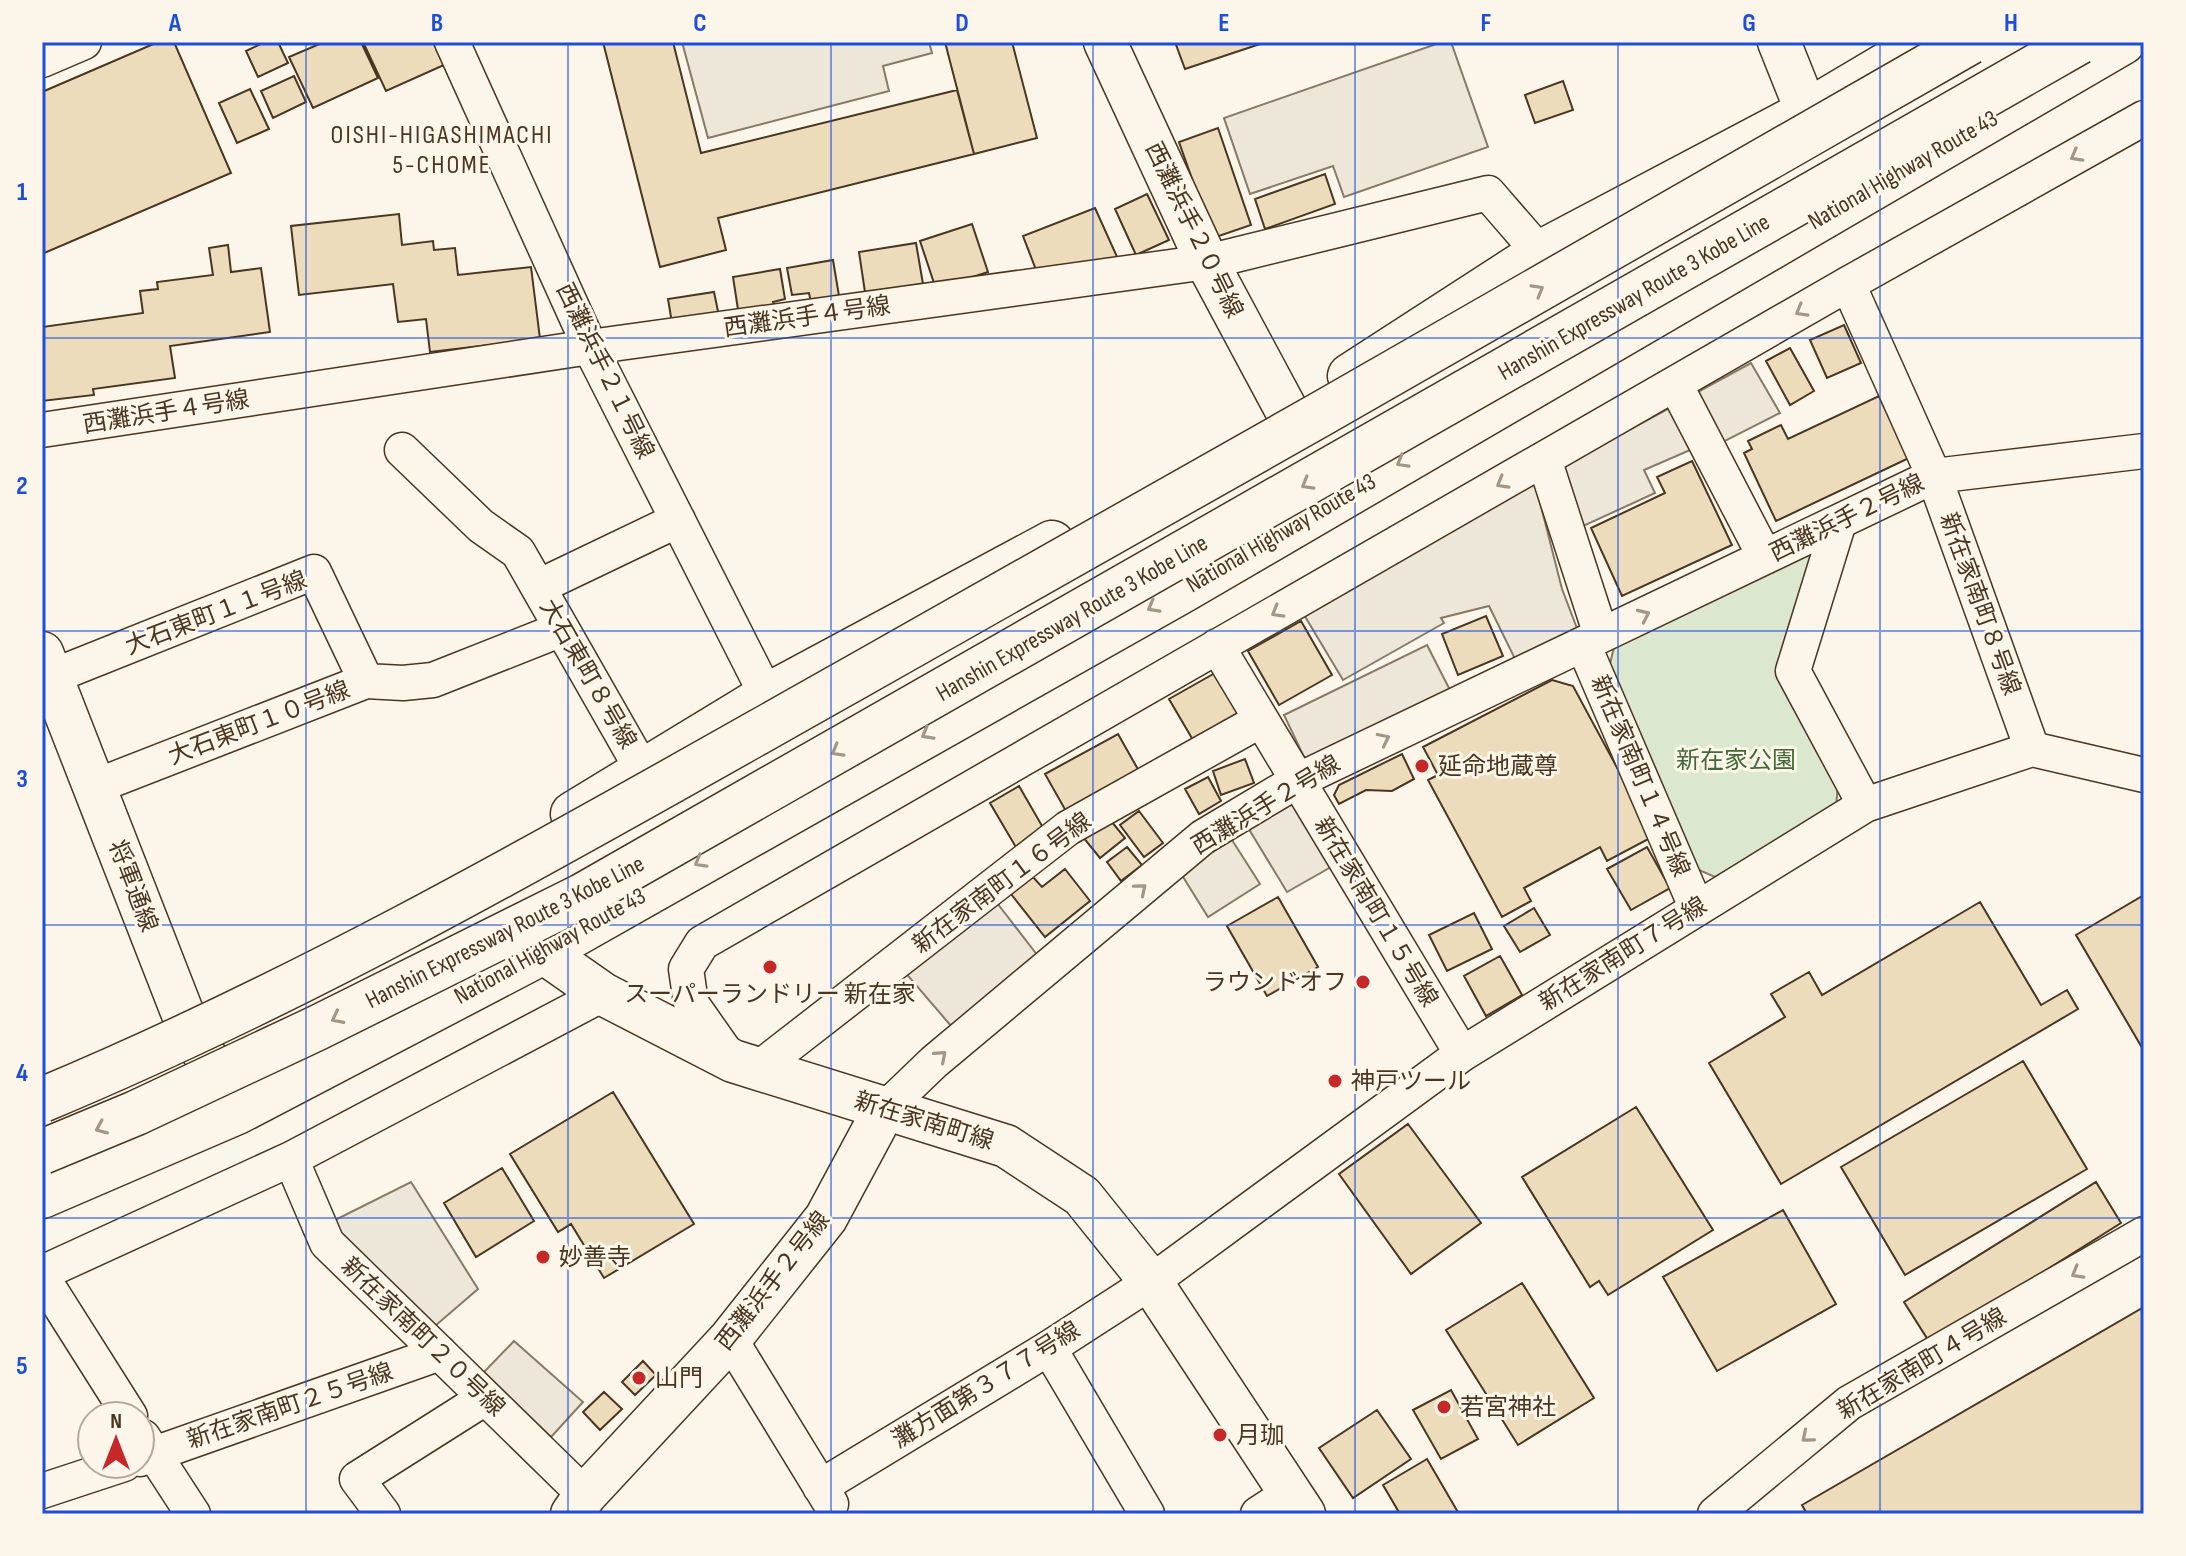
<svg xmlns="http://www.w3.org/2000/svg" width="2186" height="1556" viewBox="0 0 2186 1556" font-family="'Sofia Sans Condensed','Noto Sans JP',sans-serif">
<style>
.green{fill:#dce7d0;stroke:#887966;stroke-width:2}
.parking{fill:#ede7d9;stroke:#887966;stroke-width:2}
.building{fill:#ecdcbc;stroke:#4a3520;stroke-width:2}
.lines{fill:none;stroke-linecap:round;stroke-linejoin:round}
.minor-casing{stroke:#4a3520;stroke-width:37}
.tertiary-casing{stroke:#4a3520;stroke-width:45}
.trunk-casing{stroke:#4a3520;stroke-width:47}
.minor{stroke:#fbf6e9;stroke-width:34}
.tertiary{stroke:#fbf6e9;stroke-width:42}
.trunk{stroke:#fbf6e9;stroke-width:44}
.motorway-bridge-casing{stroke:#4a3520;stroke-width:47;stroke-linecap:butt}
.motorway-bridge{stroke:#fbf6e9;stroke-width:44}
.oneway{stroke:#a29684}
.grid{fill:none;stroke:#1d4ed8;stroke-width:2;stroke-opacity:0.55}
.poi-dot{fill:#c62828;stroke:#fbf6e9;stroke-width:3}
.labels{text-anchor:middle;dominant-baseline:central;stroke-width:6;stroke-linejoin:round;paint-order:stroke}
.street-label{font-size:24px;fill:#4a3520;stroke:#fbf6e9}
.park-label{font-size:24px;fill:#436837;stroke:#fbf6e9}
.poi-label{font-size:24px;fill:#4a3520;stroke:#fbf6e9;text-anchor:start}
.neighbourhood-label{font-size:26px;letter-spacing:2px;fill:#4a3520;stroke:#fbf6e9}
.neatline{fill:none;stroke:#1d4ed8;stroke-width:3}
.grid-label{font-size:26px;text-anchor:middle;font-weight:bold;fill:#1d4ed8}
</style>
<rect width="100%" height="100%" fill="#fbf6e9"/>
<path class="green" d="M1827,541L1783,671L1838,784L1836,808L1715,877L1692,867L1609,668L1615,643Z"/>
<path class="parking" d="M682,42H929L932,53L883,66L889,91L708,138Z
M1442,42H1451L1488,147L1344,197L1333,166L1250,194L1224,118Z
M1751,363L1780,413L1717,445L1694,394Z
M1675,405L1697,447L1644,470L1655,493L1581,527L1560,467Z
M1534,479L1562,589L1578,631L1516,661L1489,606L1441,618L1444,623L1343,680L1303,613Z
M1427,645L1451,692L1314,760L1304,757L1284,715Z
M1288,795L1338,863L1287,892L1244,821Z
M1232,840L1260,884L1208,917L1180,872Z
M994,899L1038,956L952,1027L903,970Z
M411,1182L478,1289L435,1326L329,1223Z
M514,1341L583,1402L551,1437L484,1372Z"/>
<path class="building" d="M158,42H174L231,173L42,254V92Z
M265,42H278L288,63L258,77L246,51Z
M324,42H361L378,78L313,108L289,57Z
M363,42H433L444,65L386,91Z
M603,42H673L701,153L957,90L974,154L718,218L726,250L660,267Z
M945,42H1012L1037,138L974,154Z
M1175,42H1266L1185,69Z
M294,76L306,102L273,118L261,91Z
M1563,81L1573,110L1535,123L1525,95Z
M250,89L269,129L237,143L219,103Z
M1218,128L1251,225L1213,238L1179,142Z
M1325,174L1335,204L1265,229L1255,199Z
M1147,194L1169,240L1136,255L1115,209Z
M1095,208L1118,259L1038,275L1023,236Z
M399,214L402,245L433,241L434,250L455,248L458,275L531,267L540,339L430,352L426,319L398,322L393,284L299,295L291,226Z
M972,224L988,272L936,289L920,241Z
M916,243L924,290L866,299L859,252Z
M228,245L231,272L261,268L270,332L170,346L175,378L93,389L94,395L42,401V327L143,313L140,291L158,289L157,282L213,275L209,248Z
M833,260L840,302L812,307L809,293L792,295L787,268Z
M780,269L785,299L773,302L775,310L739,316L733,277Z
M714,292L719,316L672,323L668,299Z
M1844,325L1861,363L1827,378L1810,340Z
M1790,348L1814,391L1790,405L1766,361Z
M1879,396L1909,458L1776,521L1744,453L1752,449L1748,441L1781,425L1788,439Z
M1692,461L1732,545L1622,596L1591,528L1665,493L1657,477Z
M1486,616L1503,656L1458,675L1442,634Z
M1301,621L1332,675L1279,705L1248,651Z
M1215,673L1241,717L1200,752L1169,699Z
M1552,680L1573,686L1654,836L1607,861L1600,847L1524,888L1531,901L1502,917L1428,780L1438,775L1423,747Z
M1118,734L1144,780L1071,820L1045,774Z
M1402,754L1414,779L1392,791L1366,790L1339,804L1334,795L1339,785Z
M1245,759L1254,783L1221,795L1213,771Z
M1208,777L1221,801L1199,814L1185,789Z
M1019,786L1049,838L1020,854L990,803Z
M1139,811L1163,843L1144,857L1120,825Z
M1107,816L1125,838L1100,858L1082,836Z
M1127,847L1142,865L1121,881L1107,862Z
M1647,847L1670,888L1631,910L1607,869Z
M1065,869L1090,901L1045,937L1011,894L1033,877L1042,887Z
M2144,895V1051L2076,935Z
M1278,897L1318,967L1267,996L1227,926Z
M1980,902L2041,1005L2067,990L2078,1009L1781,1184L1709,1063L1785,1017L1771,994L1809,972L1822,995Z
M1534,908L1550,935L1520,952L1504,926Z
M1474,913L1492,949L1447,971L1429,935Z
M1500,956L1522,995L1486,1016L1464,976Z
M2023,1061L2087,1169L1905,1275L1841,1167Z
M613,1092L694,1224L604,1278L571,1224L558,1232L510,1154Z
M1636,1107L1713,1230L1608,1295L1599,1281L1590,1287L1522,1177Z
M1408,1124L1481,1223L1411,1274L1339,1174Z
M502,1168L534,1221L476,1257L444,1203Z
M2096,1182L2121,1223L1930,1343L1904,1302Z
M1783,1210L1836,1304L1717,1371L1663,1277Z
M1522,1283L1594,1398L1518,1445L1446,1330Z
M2144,1307V1514H1807L1802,1505Z
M643,1361L656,1375L635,1395L622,1382Z
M1451,1390L1478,1439L1441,1459L1413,1410Z
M604,1392L622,1409L600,1430L583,1412Z
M1377,1410L1411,1459L1353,1498L1319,1448Z
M1427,1459L1459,1514H1400L1383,1485Z"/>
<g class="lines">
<g class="minor-casing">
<path id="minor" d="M452,42L590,347L767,696
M42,60L84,42
M1848,284L1934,476L2032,749
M1675,384L1765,557
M42,430L590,347L1207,262L1488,193L1540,253
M402,450L481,526L518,552L538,587
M1544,459L1601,635
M1839,522L1793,671L1865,805
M1583,644L1697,909
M1217,646L1462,1054
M51,677L314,572L366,681
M643,771L538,587L678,520
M94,787L366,681L403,683L433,680L562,629
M731,1060L691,1003L686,969L702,943L1848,284L2144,118
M758,1069L1068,828L1261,720
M884,1110L934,1062L1203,837L1297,781L1934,476L2144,451
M291,1159L327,1243L585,1495
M42,1273L291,1159L603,994
M42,1277L130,1416
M730,1339L831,1504
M1049,1348L1147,1514
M143,1437L193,1514
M140,1459L440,1353
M820,1487L1049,1348L1151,1282L1462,1054L1865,805L2032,749L2144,775
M42,1491L124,1464
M383,1514L357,1479L485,1398
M1258,1514L1290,1493
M1715,1514L1849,1403L2144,1234"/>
</g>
<g class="tertiary-casing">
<path id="tertiary" d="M1105,42L1207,262L1289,415
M1779,42L1807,112
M42,653L186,1022L234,1107
M543,952L603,994L733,1061L1006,1146L1082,1196L1151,1282L1304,1514
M572,1514L585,1495L730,1339L826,1218L884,1110"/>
</g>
<g class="trunk-casing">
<path id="trunk" d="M1350,376L1540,253L1807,112L1925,42
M573,814L767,696L1052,543
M42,1196L237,1112L543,952L1185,589L2123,42"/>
</g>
<use href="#minor" class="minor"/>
<use href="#tertiary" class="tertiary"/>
<use href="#trunk" class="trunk"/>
<g class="motorway-bridge-casing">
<path id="motorway-bridge" d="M42,1100C325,982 589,827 856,677C1229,468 1599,255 1970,42
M42,1152L136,1113L317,1028L582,896L2079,42"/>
</g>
<use href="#motorway-bridge" class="motorway-bridge"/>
</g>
<defs><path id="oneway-chevron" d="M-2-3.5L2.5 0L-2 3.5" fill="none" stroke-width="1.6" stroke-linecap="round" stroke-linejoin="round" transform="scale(2)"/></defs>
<g class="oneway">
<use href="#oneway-chevron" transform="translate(2076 156) rotate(151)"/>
<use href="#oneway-chevron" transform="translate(1538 290) rotate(-30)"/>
<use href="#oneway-chevron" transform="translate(1801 311) rotate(150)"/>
<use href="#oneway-chevron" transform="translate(1402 462) rotate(150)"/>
<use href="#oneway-chevron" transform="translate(1502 483) rotate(150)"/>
<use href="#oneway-chevron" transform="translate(1307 484) rotate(150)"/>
<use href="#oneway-chevron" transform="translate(1153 607) rotate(151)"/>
<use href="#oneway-chevron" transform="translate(1277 612) rotate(150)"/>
<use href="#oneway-chevron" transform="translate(1644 615) rotate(-25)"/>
<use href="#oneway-chevron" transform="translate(927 734) rotate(151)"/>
<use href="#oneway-chevron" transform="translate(1384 739) rotate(-26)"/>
<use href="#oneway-chevron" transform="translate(837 751) rotate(150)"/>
<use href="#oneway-chevron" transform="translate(700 862) rotate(150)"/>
<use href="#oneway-chevron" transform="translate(1141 889) rotate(-40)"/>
<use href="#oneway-chevron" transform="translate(337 1018) rotate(153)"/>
<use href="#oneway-chevron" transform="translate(941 1056) rotate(-41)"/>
<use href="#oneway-chevron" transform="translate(101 1128) rotate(157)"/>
<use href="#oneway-chevron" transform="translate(2077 1273) rotate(150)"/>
<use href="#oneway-chevron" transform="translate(1807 1437) rotate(140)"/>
</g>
<path class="grid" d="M306,42V1514M568,42V1514M831,42V1514M1093,42V1514M1355,42V1514M1618,42V1514M1880,42V1514M42,338H2144M42,631H2144M42,925H2144M42,1218H2144"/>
<g class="poi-dot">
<circle cx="1422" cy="766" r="8"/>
<circle cx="770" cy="967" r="8"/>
<circle cx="1363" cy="982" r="8"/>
<circle cx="1335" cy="1081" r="8"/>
<circle cx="543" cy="1257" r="8"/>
<circle cx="639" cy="1378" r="8"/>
<circle cx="1444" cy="1407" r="8"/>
<circle cx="1220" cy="1435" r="8"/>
</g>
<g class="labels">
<g class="street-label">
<text transform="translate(1903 170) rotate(-30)">National Highway Route 43</text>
<text transform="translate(1194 230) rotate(64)">西灘浜手２０号線</text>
<text transform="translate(1634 297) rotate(-30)">Hanshin Expressway Route 3 Kobe Line</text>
<text transform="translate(807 317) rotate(-8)">西灘浜手４号線</text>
<text transform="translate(605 371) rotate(64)">西灘浜手２１号線</text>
<text transform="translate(166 412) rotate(-9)">西灘浜手４号線</text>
<text transform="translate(1847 518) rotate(-26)">西灘浜手２号線</text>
<text transform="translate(1281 533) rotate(-30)">National Highway Route 43</text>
<text transform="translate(1980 604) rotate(70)">新在家南町８号線</text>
<text transform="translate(216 613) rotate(-21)">大石東町１１号線</text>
<text transform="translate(1072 618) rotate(-30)">Hanshin Expressway Route 3 Kobe Line</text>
<text transform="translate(588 674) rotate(60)">大石東町８号線</text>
<text transform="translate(259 723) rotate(-21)">大石東町１０号線</text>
<text transform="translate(1640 776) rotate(67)">新在家南町１４号線</text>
<text transform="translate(1266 805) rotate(-31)">西灘浜手２号線</text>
<text transform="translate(1002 883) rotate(-37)">新在家南町１６号線</text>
<text transform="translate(133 886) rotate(69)">将軍通線</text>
<text transform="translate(1376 912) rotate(59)">新在家南町１５号線</text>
<text transform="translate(505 932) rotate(-27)">Hanshin Expressway Route 3 Kobe Line</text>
<text transform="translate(550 946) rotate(-29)">National Highway Route 43</text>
<text transform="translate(1623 954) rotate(-32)">新在家南町７号線</text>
<text transform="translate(924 1121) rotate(17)">新在家南町線</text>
<text transform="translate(773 1281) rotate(-52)">西灘浜手２号線</text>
<text transform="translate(423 1337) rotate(44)">新在家南町２０号線</text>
<text transform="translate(1922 1364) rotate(-31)">新在家南町４号線</text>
<text transform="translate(986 1385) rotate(-32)">灘方面第３７７号線</text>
<text transform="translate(290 1406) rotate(-19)">新在家南町２５号線</text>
</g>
<g class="park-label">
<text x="1736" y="760">新在家公園</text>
</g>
<g class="poi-label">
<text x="1438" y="766">延命地蔵尊</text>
<text x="1347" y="982" text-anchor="end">ラウンドオフ</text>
<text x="770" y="994" text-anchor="middle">スーパーランドリー 新在家</text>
<text x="1351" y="1081">神戸ツール</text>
<text x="559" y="1257">妙善寺</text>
<text x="655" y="1378">山門</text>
<text x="1460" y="1407">若宮神社</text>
<text x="1236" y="1435">月珈</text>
</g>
<g class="neighbourhood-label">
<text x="442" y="135">OISHI-HIGASHIMACHI<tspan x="442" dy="30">5-CHOME</tspan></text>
</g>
</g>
<rect width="2186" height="1556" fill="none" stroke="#fbf6e9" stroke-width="88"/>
<g transform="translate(116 1440)"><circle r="38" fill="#fbf6e9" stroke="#b4a999" stroke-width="2"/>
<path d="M0-6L14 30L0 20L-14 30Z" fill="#c62828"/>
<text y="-12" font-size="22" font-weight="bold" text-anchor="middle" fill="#4a3520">N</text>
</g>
<rect x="44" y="44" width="2098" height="1468" class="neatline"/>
<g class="grid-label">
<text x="175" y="31">A</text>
<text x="437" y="31">B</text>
<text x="700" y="31">C</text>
<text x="962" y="31">D</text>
<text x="1224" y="31">E</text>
<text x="1486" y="31">F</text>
<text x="1749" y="31">G</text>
<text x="2011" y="31">H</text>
<text x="22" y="200">1</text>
<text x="22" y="494">2</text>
<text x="22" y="787">3</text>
<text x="22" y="1081">4</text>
<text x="22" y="1374">5</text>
</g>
</svg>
